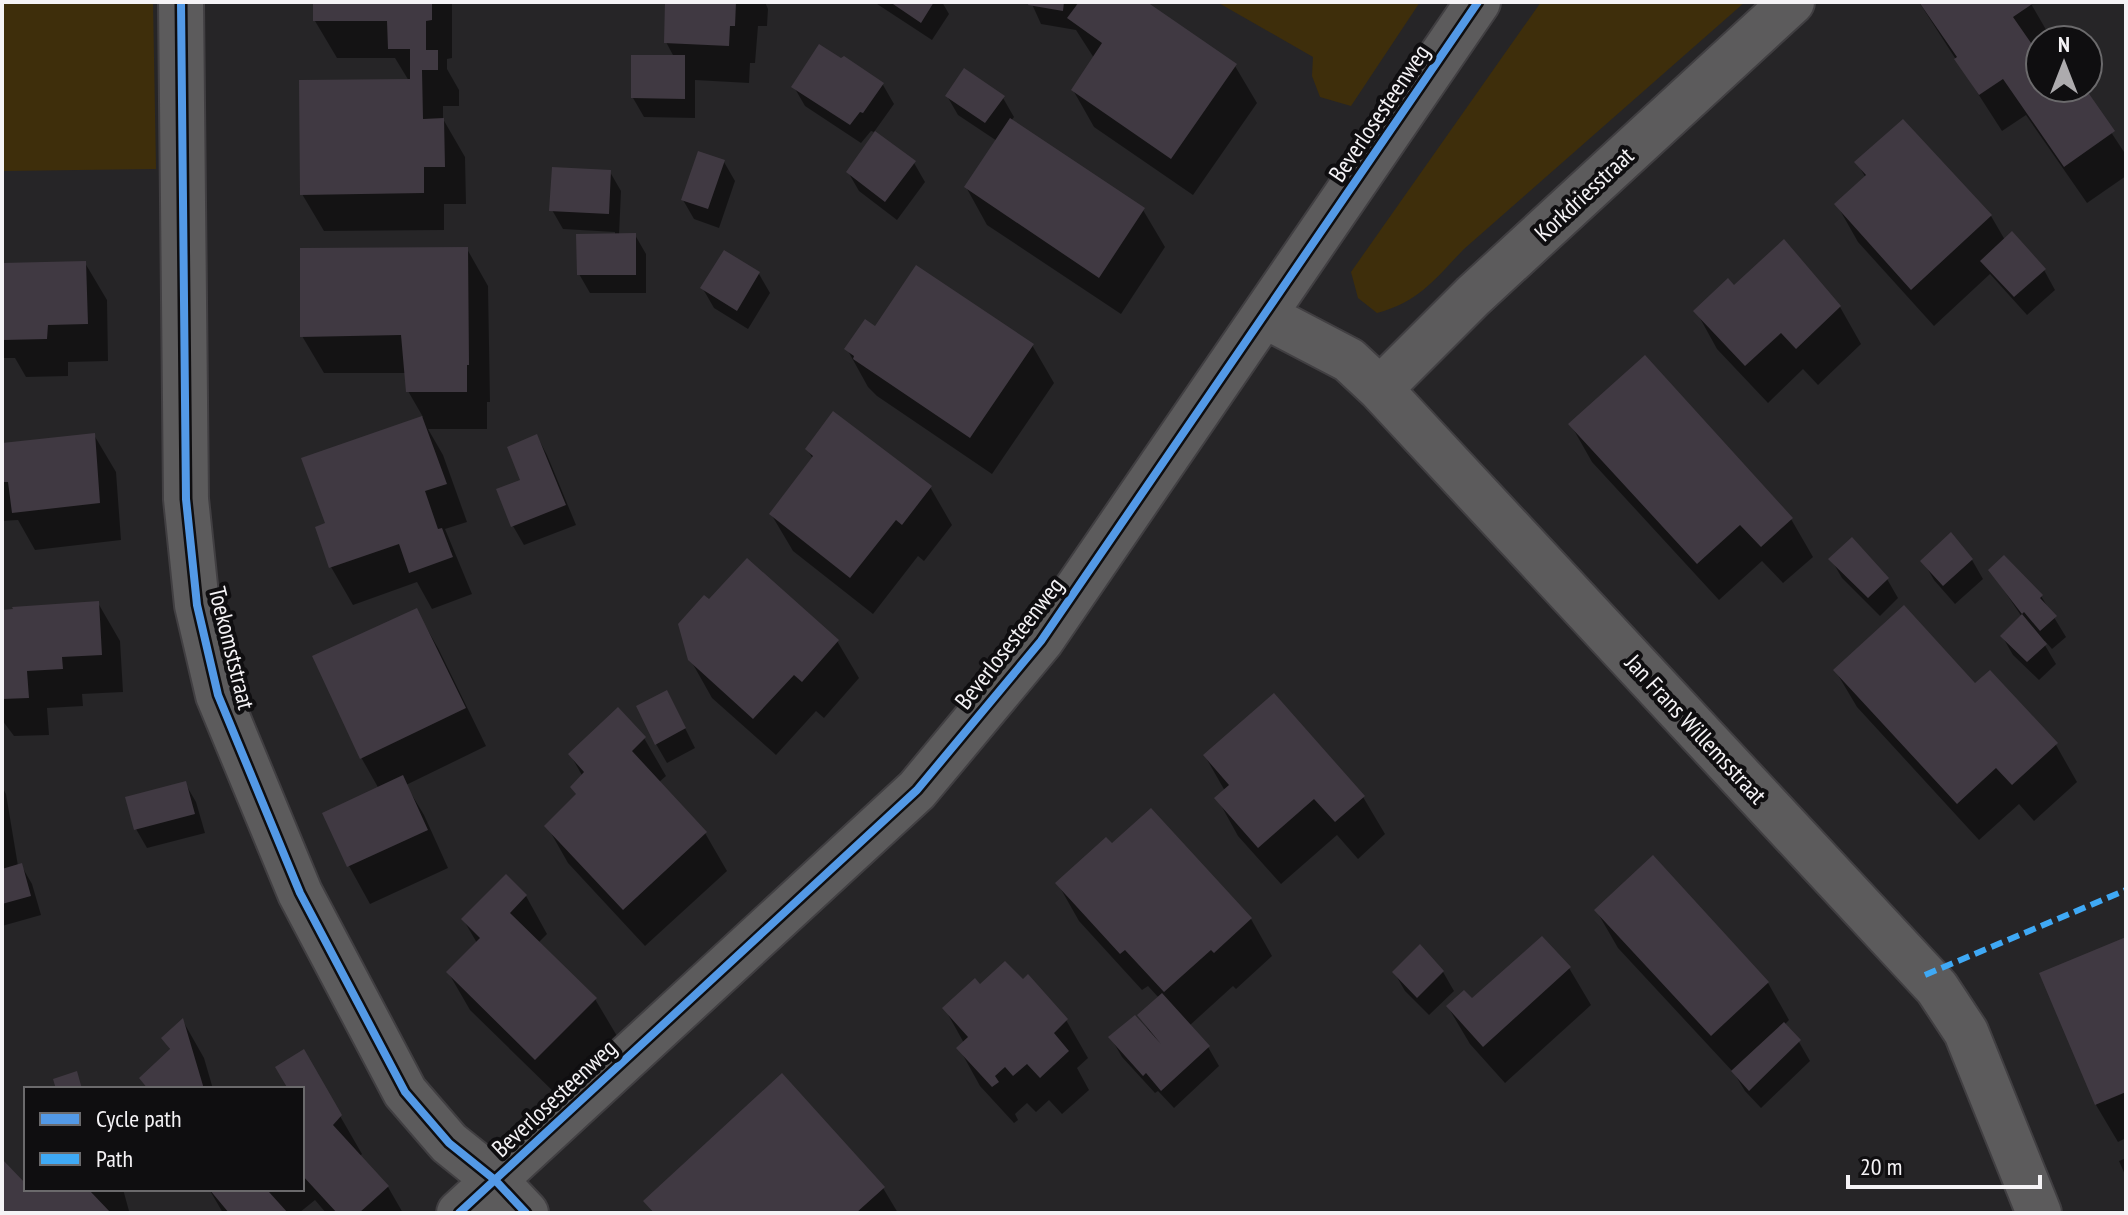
<svg xmlns="http://www.w3.org/2000/svg" width="2128" height="1215" viewBox="0 0 2128 1215" font-family="'PT Sans Narrow',sans-serif">
<style>
.green{fill:#3e2e0b}
.shadow{fill:#0007}
.building{fill:#403942}
.lines{fill:none;stroke-linecap:round;stroke-linejoin:round}
.minor-casing{stroke:#413f42;stroke-width:48}
.minor{stroke:#5c5b5c;stroke-width:44}
.quiet{stroke:#3fa9f5;stroke-width:6;stroke-dasharray:12 6;stroke-linecap:butt}
.cycleway-casing{stroke:#0f0e10;stroke-width:13}
.cycleway{stroke:#5399e6;stroke-width:8}
.labels{text-anchor:middle;dominant-baseline:central;stroke-width:8;stroke-linejoin:round;paint-order:stroke}
.street-label{font-size:24px;fill:#f5f3f6;stroke:#0f0e10}
</style>
<rect width="100%" height="100%" fill="#262527"/>
<path class="green" d="M2,2H153L156,169L2,171Z
M1217,2H1420L1351,106L1320,97L1312,76L1313,57Z
M1541,2H1745L1464,249C1435,279 1419,302 1377,313L1358,298L1351,272Z"/>
<path class="shadow" d="M315,2H452V58L447,59V69L459,90V106H443V119L465,157L466,204H444V230L324,231L302,194L409,81L395,58H337L315,21Z
M667,2H765L768,9L767,26H758L755,63H750L749,83L695,80V118L644,117L633,98L674,57L666,42Z
M874,2H942L949,14L932,40Z
M1031,2H1077L1076,9L1081,2H1143L1235,66L1257,103L1193,195L1094,127L1073,90L1094,58L1076,30L1041,24Z
M1919,2H2030L2052,40H2040V51L2036,53L2040,59V88H2082L2126,155V176L2087,203L2026,115L2002,131Z
M883,85L894,104L874,132L871,131L861,143L805,106L794,87Z
M947,96L1003,98L1014,117L1011,121L1143,210L1165,247L1121,314L987,225L966,187L997,141L958,115Z
M724,162L735,181L719,228L694,219L683,200Z
M914,163L925,182L897,220L859,191L848,172Z
M1857,163L1991,216L2005,240L2012,234L2044,270L2055,290L2027,315L1990,274L1934,326L1858,242L1837,205L1866,178Z
M610,172L621,191L619,235H635L646,254V293H590L579,274L615,235V232L563,229L552,210Z
M467,249L488,286L490,402H487V429H428L443,455L467,522L445,529L472,594L432,609L417,582L353,605L331,567L318,528L327,525L304,460L423,417L408,391L406,373H324L302,336Z
M85,263L107,300L108,361L68,362V376L26,377L15,358H2V265Z
M759,274L770,293L748,329L714,308L703,289Z
M1734,288L1840,307L1861,344L1818,385L1803,369L1768,403L1717,349L1696,311Z
M875,329L1032,345L1054,383L992,474L877,396L868,387L847,349Z
M1571,425L1791,519L1813,557L1783,583L1762,561L1719,600L1592,462Z
M94,435L116,472L121,540L35,550L18,520L2,521V445Z
M537,436L547,455L576,525L524,545L513,526L522,481Z
M807,449L930,487L952,525L924,561L918,556L873,614L793,551L771,514L813,459Z
M1831,559L1887,579L1898,598L1880,616L1842,578Z
M1972,560L1983,579L1955,604L1934,580L1923,561Z
M1991,571L2041,596L2066,637L2052,649L2045,641L2043,642L2056,664L2039,680L2013,655L2002,636L2022,617Z
M98,603L120,641L123,692L82,694L83,706L47,708L49,735L14,736L2,720V612Z
M416,610L438,648L486,746L406,785L424,815L448,868L370,904L349,866L325,814L379,789L362,759L314,657Z
M837,641L859,678L824,718L816,711L776,755L712,698L690,659Z
M1835,670L1975,685L2056,745L2077,782L2034,821L2019,804L1979,840L1857,707Z
M677,712L695,748L667,763L656,744Z
M644,738L666,776L658,783L705,833L727,871L645,946L568,863L547,826L577,795L583,777L570,754Z
M1205,756L1363,797L1385,834L1358,859L1337,835L1281,884L1238,836L1217,798L1225,791Z
M185,783L196,802L205,833L147,848L136,829Z
M2,787L6,794L18,866L21,865L32,884L41,915L2,926Z
M1058,884L1251,919L1272,956L1236,989L1233,986L1189,1026L1208,1047L1219,1066L1174,1108L1158,1091L1155,1093L1122,1057L1111,1038L1149,1031L1140,1015L1159,998L1148,986L1142,990L1079,921Z
M526,896L547,934L538,943L595,999L617,1036L558,1096L470,1010L448,972L477,943L463,919Z
M1596,910L1768,983L1789,1020L1784,1025L1799,1042L1810,1061L1761,1108L1745,1091L1734,1073L1618,948Z
M2126,939V1138L2118,1142L2096,1105L2042,974Z
M1569,968L1591,1005L1505,1083L1470,1044L1448,1007Z
M1394,972H1443L1454,991L1429,1015L1405,991Z
M980,986L1066,1020L1088,1058L1077,1068L1089,1090L1062,1114L1049,1100L1036,1112L1027,1103L1015,1114L1018,1120L1014,1123L980,1086L959,1048L964,1043L945,1009Z
M183,1021L204,1058L213,1089H148L171,1051L164,1039Z
M303,1052L362,1154L360,1156L388,1187L403,1213H326L315,1200L299,1213H223L209,1189H302V1089H290Z
M2126,1158V1177L2119,1161Z
M2,1162L26,1185V1189H123L129,1211L2,1213Z
M883,1188L898,1213H653L646,1201Z"/>
<path class="building" d="M313,2H432V20L426,21V50H438V70H422L423,119L444,118L445,167H424V193L300,195L299,80L410,79V49H388L387,21H313Z
M665,2H736L735,26H730L729,46L664,43Z
M890,2H934L921,23Z
M1029,2H1064L1063,11L1028,5Z
M1079,2H1147L1237,64L1171,159L1071,90L1102,43L1067,18Z
M1919,2H2035L2013,17L2040,56V88H2085L2115,131L2064,167L2003,79L1979,95L1954,59L1957,57Z
M819,44L841,58L844,56L884,83L863,113L860,112L850,125L791,87Z
M631,55H685V99L631,98Z
M964,68L1005,96L985,123L945,96Z
M1010,118L1145,208L1099,278L964,187Z
M1903,119L1992,215L1911,290L1834,204L1866,175L1854,162Z
M875,131L916,161L885,202L846,172Z
M698,151L725,160L708,209L681,200Z
M552,167L611,170L609,214L549,211Z
M2012,231L2046,269L2014,297L1980,261Z
M636,233V275H577L576,234Z
M1784,239L1841,306L1796,349L1781,333L1745,366L1693,311L1728,278L1734,285Z
M468,247L469,365H467V392H406L401,335L300,337V248Z
M724,250L760,272L737,311L700,288Z
M86,261L88,324L48,325L47,339L3,340L2,263Z
M916,265L1034,344L970,438L853,359L854,356L844,349L865,319L875,326Z
M1645,355L1793,518L1761,547L1740,525L1697,564L1568,424Z
M833,411L932,486L902,525L896,520L850,578L769,514L813,456L805,449Z
M422,416L447,484L425,491L438,529L442,528L453,557L409,573L399,544L329,568L315,527L325,523L301,458Z
M95,433L100,503L12,513L8,482H2V443Z
M537,434L566,505L511,527L496,489L520,480L507,447Z
M1951,532L1973,559L1943,586L1920,561Z
M1852,537L1889,578L1868,598L1828,559Z
M2004,555L2043,595L2040,598L2057,616L2040,631L2024,612L2022,614L1988,570Z
M747,558L839,640L802,682L794,675L753,719L688,660L678,624L704,595L709,599Z
M99,601L102,655L62,657L63,669L27,671L29,698L2,699V610L13,609L12,607Z
M1904,605L1975,683L1990,670L2058,743L2012,785L1996,768L1957,804L1833,670Z
M417,608L466,708L360,759L312,656Z
M2022,614L2047,644L2027,662L2000,636Z
M667,690L686,728L655,745L636,706Z
M1274,693L1365,796L1335,822L1314,799L1258,848L1214,798L1229,785L1203,755Z
M618,707L646,737L632,751L707,832L623,910L544,826L576,794L570,787L584,772L568,754Z
M403,775L428,830L347,867L322,813Z
M186,781L195,814L134,830L125,797Z
M1151,808L1252,918L1214,953L1211,950L1164,992L1125,950L1120,954L1055,883L1106,837L1112,843Z
M1653,855L1769,982L1711,1036L1594,910Z
M22,863L31,896L2,904V869Z
M506,874L527,895L510,913L597,998L535,1060L446,972L480,938L461,919Z
M1542,936L1571,967L1483,1047L1446,1006L1464,990L1472,998Z
M2126,937V1092L2095,1105L2039,973Z
M1420,944L1444,971L1417,998L1392,972Z
M1005,961L1023,979L1028,974L1068,1019L1054,1033L1069,1051L1040,1078L1027,1064L1013,1076L1005,1067L995,1076L999,1082L992,1087L956,1048L968,1037L942,1008L975,978L980,984Z
M1162,993L1210,1046L1161,1091L1146,1073L1143,1076L1108,1037L1135,1015L1161,1044L1137,1015Z
M183,1018L204,1089H148L139,1078L170,1049L161,1038Z
M1784,1022L1801,1040L1749,1091L1731,1071Z
M304,1049L342,1115L333,1125L389,1186L359,1213H337L302,1175V1089H288L275,1067Z
M77,1071L82,1089H56L53,1079Z
M782,1073L885,1187L856,1213H654L643,1201Z
M2,1159L26,1184V1189H92L90,1191L111,1213H2Z
M209,1189H272L269,1192L288,1213H229Z"/>
<g class="lines">
<g class="minor-casing">
<path id="minor" d="M181,2L186,499L197,605L218,695L300,893L405,1092L449,1143L495,1180L526,1213
M1265,316L1349,360L1380,389L1937,988L1966,1032L2039,1213
M1380,389L1473,296L1792,2
M459,1213L917,790L1041,641L1478,2"/>
</g>
<use href="#minor" class="minor"/>
<path class="quiet" d="M1925,975L2126,890"/>
<g class="cycleway-casing">
<path id="cycleway" d="M181,2L186,499L197,605L218,695L300,893L405,1092L449,1143L495,1180L526,1213
M459,1213L917,790L1041,641L1478,2"/>
</g>
<use href="#cycleway" class="cycleway"/>
</g>
<g class="labels">
<g class="street-label">
<text transform="translate(1379 113) rotate(-56)">Beverlosesteenweg</text>
<text transform="translate(1584 194) rotate(-43)">Korkdriesstraat</text>
<text transform="translate(1009 643) rotate(-52)">Beverlosesteenweg</text>
<text transform="translate(232 648) rotate(76)">Toekomststraat</text>
<text transform="translate(1696 729) rotate(47)">Jan Frans Willemsstraat</text>
<text transform="translate(554 1098) rotate(-43)">Beverlosesteenweg</text>
</g>
</g>
<rect width="2128" height="1215" fill="none" stroke="#f5f3f6" stroke-width="8"/>
<rect x="24" y="1087" width="280" height="104" fill="#0f0e10" stroke="#6b6a6c" stroke-width="2"/>
<rect x="40" y="1113" width="40" height="12" fill="#5399e6" stroke="#6b6a6c" stroke-width="2"/>
<text x="96" y="1127" font-size="24" fill="#f5f3f6">Cycle path</text>
<rect x="40" y="1153" width="40" height="12" fill="#3fa9f5" stroke="#6b6a6c" stroke-width="2"/>
<text x="96" y="1167" font-size="24" fill="#f5f3f6">Path</text>
<g transform="translate(2064 64)"><circle r="38" fill="#0f0e10" stroke="#6b6a6c" stroke-width="2"/>
<path d="M0-6L14 30L0 20L-14 30Z" fill="#adabae"/>
<text y="-12" font-size="22" font-weight="bold" text-anchor="middle" fill="#f5f3f6">N</text>
</g>
<path d="M1848 1175v12h192v-12" fill="none" stroke="#f5f3f6" stroke-width="4"/>
<text x="1860" y="1175" font-size="24" fill="#f5f3f6" stroke="#0f0e10" stroke-width="6" paint-order="stroke">20 m</text>
</svg>
